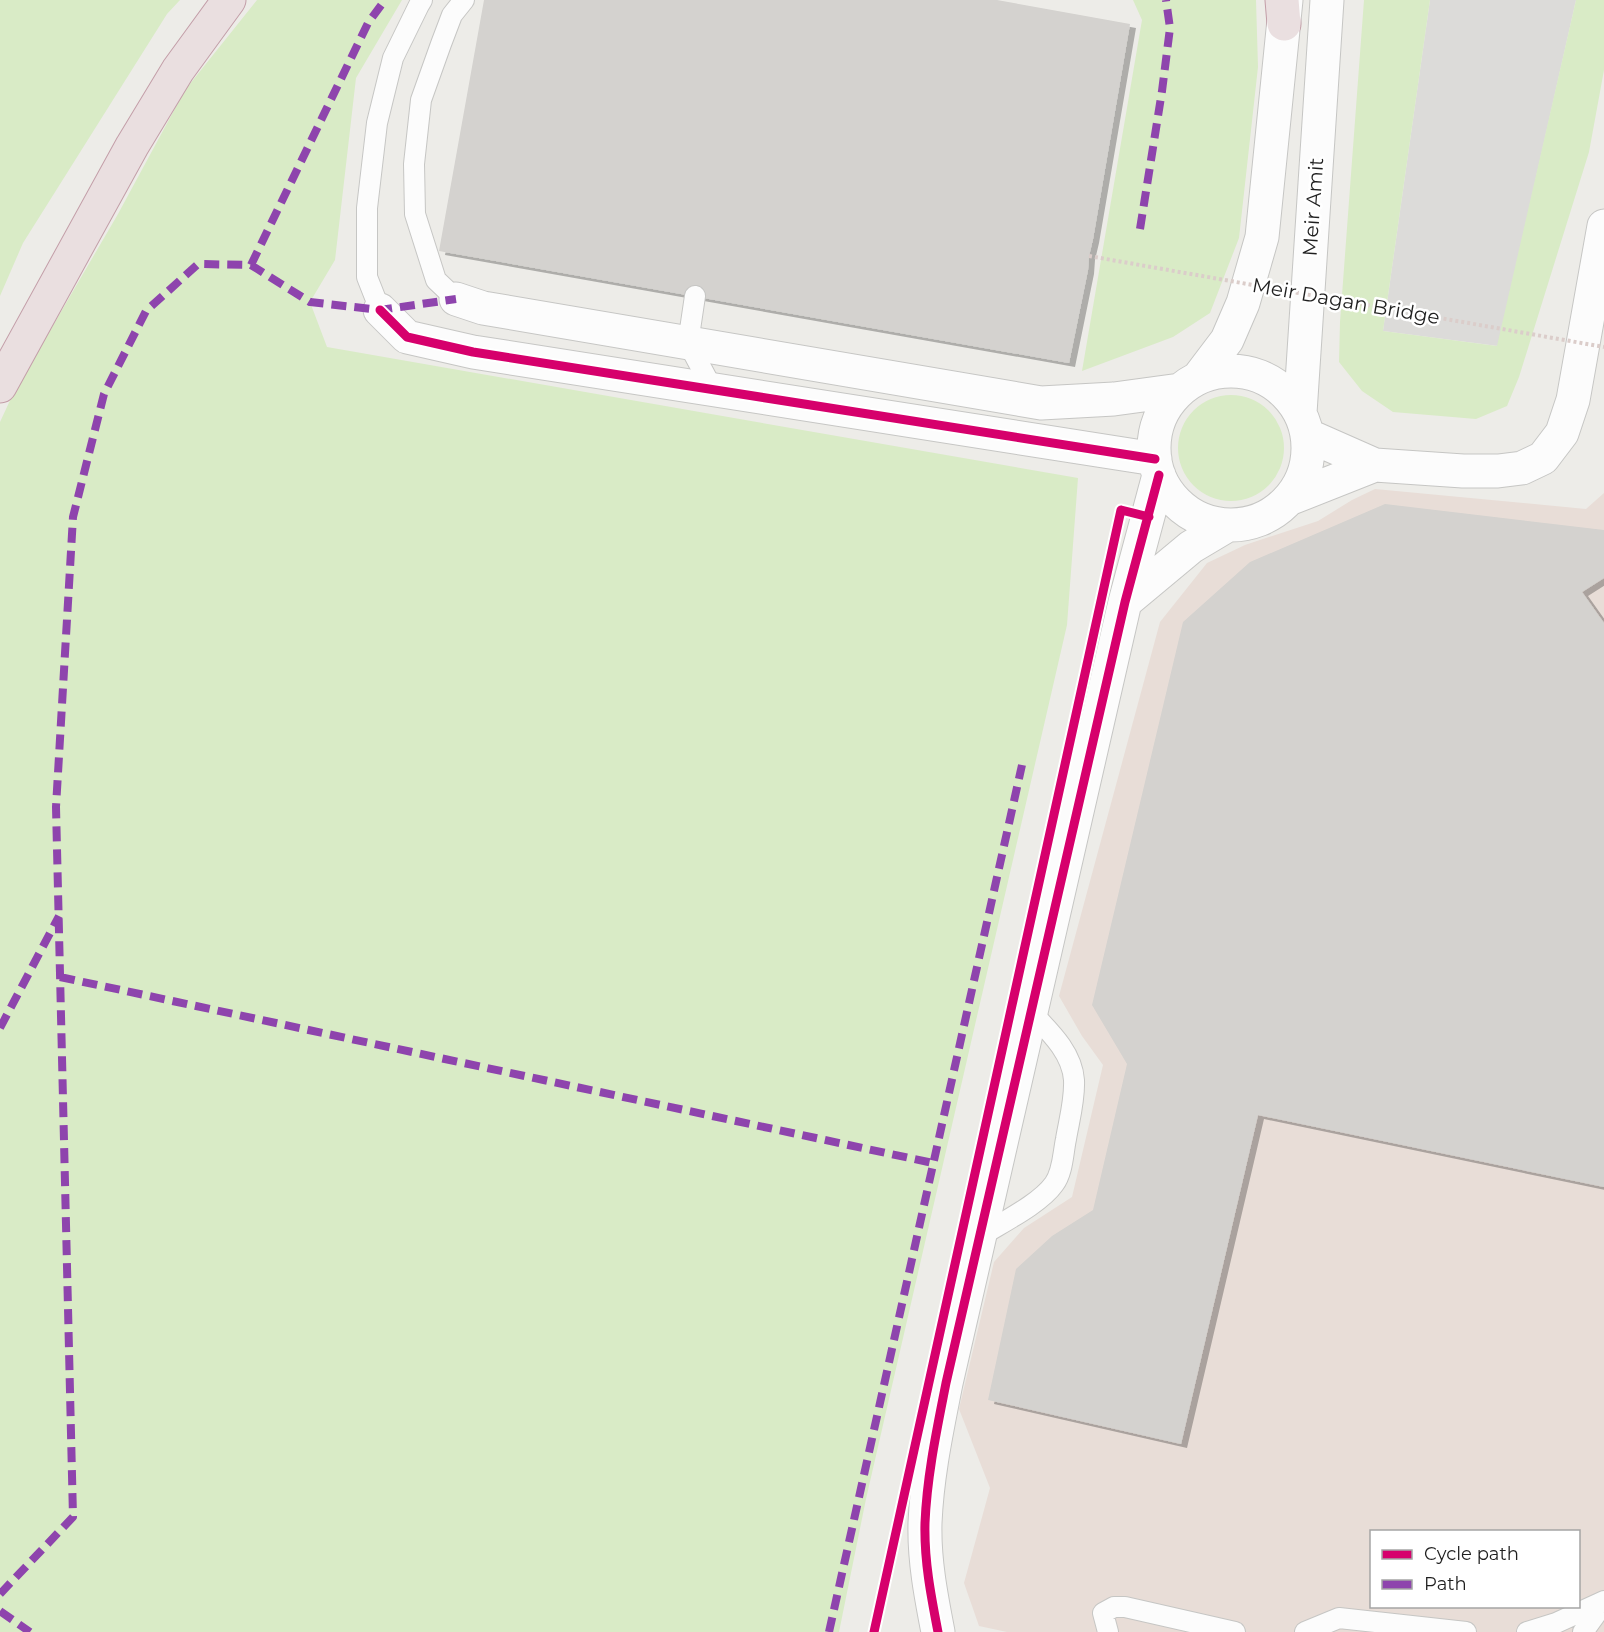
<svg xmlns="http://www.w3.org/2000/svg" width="1604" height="1632" viewBox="0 0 1604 1632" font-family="Montserrat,sans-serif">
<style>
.residential{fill:#dcdbd9}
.military{fill:#e8ddd7;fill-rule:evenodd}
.grass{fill:#d9ebc6}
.building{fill:#d4d2cf;filter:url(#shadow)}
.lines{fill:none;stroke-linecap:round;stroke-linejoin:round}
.service-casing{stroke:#c6c6c4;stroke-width:22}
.minor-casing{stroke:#c6c6c4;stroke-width:35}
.motorway-casing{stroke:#c39ea8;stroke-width:35}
.service{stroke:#fcfcfc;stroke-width:20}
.minor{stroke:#fcfcfc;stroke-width:33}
.motorway{stroke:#eadfe0;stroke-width:33}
.path-bridge{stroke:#dbcdca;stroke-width:4;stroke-dasharray:3 3;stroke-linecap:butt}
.quiet{stroke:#8e44ad;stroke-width:8;stroke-dasharray:15 8;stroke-linecap:butt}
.cycleway-casing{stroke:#fff;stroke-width:13}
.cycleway{stroke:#d6006c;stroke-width:9}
.labels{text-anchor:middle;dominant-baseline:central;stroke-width:5;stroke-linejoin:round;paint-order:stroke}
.street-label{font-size:20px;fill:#1f1f1f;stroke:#fff}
</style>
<defs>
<filter id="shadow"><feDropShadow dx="6" dy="4" stdDeviation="0" flood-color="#0004"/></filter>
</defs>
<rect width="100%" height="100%" fill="#edece8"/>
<path class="residential" d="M1430,0H1576L1498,346L1383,331Z"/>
<path class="military" d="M1375,489L1586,509L1604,493V1632H1007L979,1626L964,1583L990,1488L959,1409L994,1262L1024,1228L1072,1197L1103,1065L1082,1036L1059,996L1160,622L1207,563L1245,545L1318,521L1352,500ZM1372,1532H1578V1606H1372Z"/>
<path class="grass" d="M0,0H180L167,14L23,243L0,296Z
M257,0H402L356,78L335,260L310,302L327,347L1078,478L1067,625L866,1499L839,1632H0V422L13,394L118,214L185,90Z
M1133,0H1256L1258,67L1239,238L1210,313L1173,337L1082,371L1142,20Z
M1364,0H1430L1383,331L1497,346L1576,0H1604V70L1589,152L1519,377L1507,406L1476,419L1393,412L1362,391L1339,362L1340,322Z
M1178 448a53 53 0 1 1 106 0a53 53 0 1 1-106 0Z"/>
<path class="building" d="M484,0H997L1130,24L1093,239L1089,256L1088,270L1069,363L439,251Z
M1385,504L1604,530V578L1582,592L1604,623V1187L1258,1115L1181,1444L988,1400L1016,1269L1052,1236L1093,1210L1127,1064L1092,1005L1183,622L1250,562Z"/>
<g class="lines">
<g class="service-casing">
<path id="service" d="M695,296L688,343L713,390
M456,299L436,280L415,214L414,164L421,100L441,44L452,15L464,0
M380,310L367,277V208L377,123L393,58L419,5L422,0
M979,1237C1001,1223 1040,1204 1054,1184C1063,1172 1063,1153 1066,1139C1069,1121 1075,1100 1074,1080C1072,1052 1049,1031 1031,1012
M1108,1632L1103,1613L1114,1607H1125L1235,1632
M1305,1632L1339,1618L1466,1632
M1527,1632L1556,1623L1604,1601
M1583,1632L1604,1603"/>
</g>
<g class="minor-casing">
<path id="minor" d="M456,299L483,308L1041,403L1114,399L1180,390
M380,310L407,337L473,352L1155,459
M1154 448a77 77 0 1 1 154 0a77 77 0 1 1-154 0Z
M1199,377L1227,340L1243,303L1262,237L1286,0
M1300,413L1327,0
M1307,435L1375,465L1463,471H1498L1522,468L1543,458L1562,433L1573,400L1604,226
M1289,499L1375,465
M1125,602L1191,547L1228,525
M938,1632C931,1596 924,1560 925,1523C927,1475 937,1429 946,1383L1125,602L1159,475"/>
</g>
<g class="motorway-casing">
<path id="motorway" d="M1282,0L1284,24
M0,386L132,146L178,70L229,0"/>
</g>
<use href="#service" class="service"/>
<use href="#minor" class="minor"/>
<use href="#motorway" class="motorway"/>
<path class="path-bridge" d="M1089,256L1604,347"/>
<path class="quiet" d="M1140,229L1162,91L1170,28L1166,0
M251,265L368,23L385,0
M60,977L933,1163
M0,1028L59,916
M0,1594L73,1517L56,807L73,517L104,394L146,311L198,264L251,265L310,302L380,310L456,299
M0,1611L30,1632
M829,1632L1022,765"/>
<g class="cycleway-casing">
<path id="cycleway" d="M380,310L407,337L473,352L1155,459
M874,1632L1121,510L1149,517
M938,1632C931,1596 924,1560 925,1523C927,1475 937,1429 946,1383L1125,602L1159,475"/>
</g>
<use href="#cycleway" class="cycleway"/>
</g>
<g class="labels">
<g class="street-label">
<text transform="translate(1313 207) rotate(-86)">Meir Amit</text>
<text transform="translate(1346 301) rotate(10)">Meir Dagan Bridge</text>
</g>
</g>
<rect x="1370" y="1530" width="210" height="78" fill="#ffffff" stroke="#a5a5a5" stroke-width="1.5"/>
<rect x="1382" y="1550" width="30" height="9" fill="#d6006c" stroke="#a5a5a5" stroke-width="1.5"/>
<text x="1424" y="1560" font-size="18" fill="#1f1f1f">Cycle path</text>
<rect x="1382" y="1580" width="30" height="9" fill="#8e44ad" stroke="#a5a5a5" stroke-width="1.5"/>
<text x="1424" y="1590" font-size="18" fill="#1f1f1f">Path</text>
</svg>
